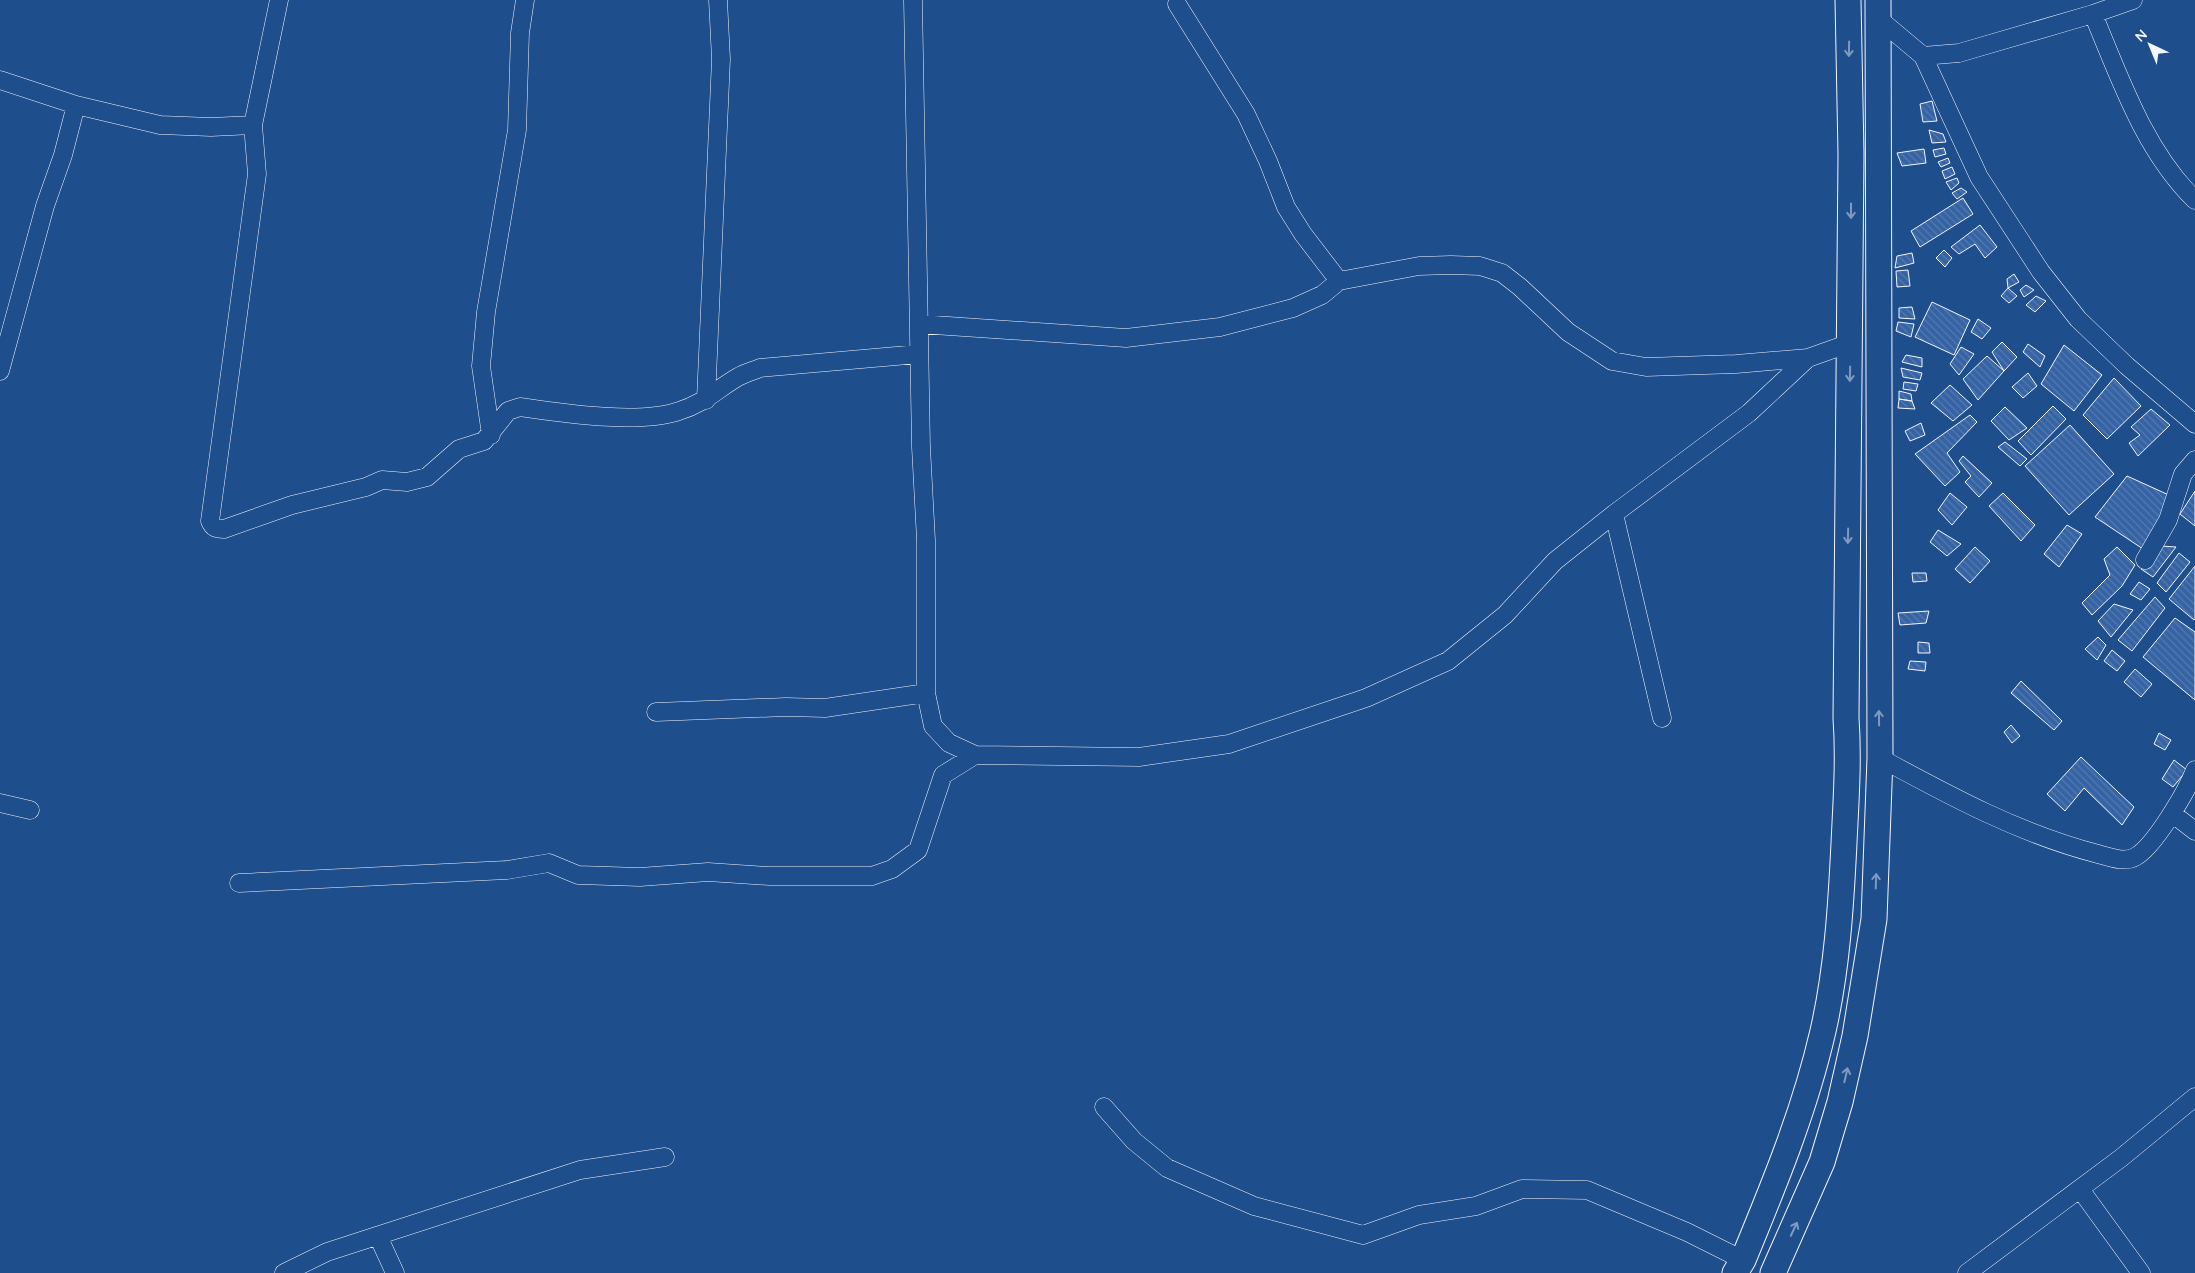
<svg xmlns="http://www.w3.org/2000/svg" width="2195" height="1273" viewBox="0 0 2195 1273" font-family="Quicksand,sans-serif">
<style>
.building{fill:url(#building-back-hatch);stroke:#f2f6ff}
.lines{fill:none;stroke-linecap:round;stroke-linejoin:round}
.street-casing{stroke:#f2f6ff;stroke-width:19}
.secondary-casing{stroke:#f2f6ff;stroke-width:27}
.street{stroke:#1f4e8c;stroke-width:18}
.secondary{stroke:#1f4e8c;stroke-width:25}
.oneway{stroke:#7e9ac0}
</style>
<defs>
<pattern id="building-back-hatch" width="6" height="6" patternUnits="userSpaceOnUse" patternTransform="scale(1.25)"><rect width="6" height="6" fill="#3563a3"/><path d="M-1 5l2 2M0 0l6 6M5-1l2 2" fill="none" stroke="#537ab1"/></pattern>
</defs>
<rect width="100%" height="100%" fill="#1f4e8c"/>
<path class="building" d="M1932,101L1937,121L1923,122L1920,104Z
M1929,130L1943,134L1946,142L1932,143Z
M1944,148L1946,154L1935,157L1933,150Z
M1924,149L1926,163L1902,166L1897,153Z
M1948,158L1950,163L1941,167L1938,162Z
M1952,167L1955,174L1945,179L1942,171Z
M1957,178L1959,183L1951,190L1946,182Z
M1961,188L1967,192L1957,199L1952,193Z
M1963,198L1973,214L1920,247L1911,231Z
M1980,225L1997,247L1985,258L1975,244L1959,254L1951,247Z
M1944,250L1952,258L1945,267L1936,258Z
M1912,253L1914,263L1895,268L1897,256Z
M1908,270L1910,286L1897,287L1896,271Z
M2014,274L2019,282L2008,288L2007,279Z
M2026,285L2034,290L2024,297L2020,290Z
M2008,288L2017,296L2009,303L2001,296Z
M2036,296L2046,301L2035,312L2026,305Z
M1932,302L1970,320L1954,355L1915,337Z
M1912,307L1915,319L1899,318V308Z
M1978,319L1991,328L1982,339L1971,332Z
M1898,322L1914,324L1911,337L1896,331Z
M2002,342L2017,357L2004,371L1992,352Z
M2028,344L2045,356L2040,367L2023,352Z
M2064,345L2102,375L2074,411L2041,384Z
M1961,347L1974,354L1959,375L1950,364Z
M1906,355L1922,358V367L1902,362Z
M1987,356L2004,371L1978,400L1963,379Z
M1901,368L1922,373L1920,380L1903,377Z
M2028,373L2037,386L2023,398L2012,387Z
M2114,378L2141,406L2107,439L2083,415Z
M1904,382L1918,384L1916,391L1903,389Z
M1950,385L1972,405L1953,421L1931,403Z
M1899,391L1911,394L1912,401L1899,399Z
M1899,399L1912,401L1915,409L1898,408Z
M2053,406L2066,419L2031,455L2018,441Z
M2005,407L2027,428L2009,440L1991,421Z
M2151,409L2170,425L2138,456L2129,443L2140,435L2131,427Z
M1970,415L1977,422L1947,453L1960,472L1945,486L1915,454Z
M1921,423L1925,435L1910,441L1905,431Z
M2070,425L2114,474L2069,515L2025,466Z
M2005,442L2027,459L2020,466L1998,447Z
M1963,456L1992,483L1979,497L1965,482L1971,476L1959,461Z
M2127,476L2171,496L2146,551L2095,517Z
M2195,491V526L2180,514Z
M1950,493L1967,507L1952,525L1938,510Z
M2003,493L2035,525L2021,541L1989,506Z
M2067,525L2082,534L2059,567L2044,554Z
M1938,530L1961,544L1947,556L1930,542Z
M2161,546L2176,547L2153,577L2141,569Z
M1975,547L1990,561L1970,583L1955,569Z
M2117,547L2135,565L2122,586L2092,615L2082,603L2110,575L2104,559Z
M2179,553L2190,562L2166,592L2157,583Z
M2195,566V619L2194,620L2169,599Z
M1912,573H1926L1927,581L1913,582Z
M2139,582L2150,589L2141,600L2130,594Z
M2155,597L2165,608L2132,651L2118,640Z
M2114,604L2133,610L2111,637L2098,621Z
M1929,611L1926,623L1900,625L1898,613Z
M2175,618L2195,632V700L2143,657Z
M2098,637L2106,645L2097,660L2085,649Z
M1918,642L1929,643L1930,653H1918Z
M2112,650L2125,661L2117,671L2104,661Z
M1910,661L1926,662L1925,671L1908,669Z
M2135,669L2152,684L2141,697L2124,682Z
M2021,681L2062,721L2054,730L2011,693Z
M2011,725L2020,736L2012,743L2004,732Z
M2159,733L2171,740L2165,750L2154,744Z
M2081,757L2134,807L2122,825L2084,788L2065,811L2047,794Z
M2174,760L2187,770L2173,787L2162,779Z"/>
<g class="lines">
<g class="street-casing">
<path id="street" d="M913,0L921,447L926,540V693L933,726L949,743L975,755L1139,757L1229,744L1366,698L1448,661L1505,615L1555,561L1614,514L1749,413L1808,358
M1177,4L1246,114L1268,161L1286,207L1303,234L1339,281
M2093,14C2120,78 2144,150 2195,200
M1879,19L1923,56L1979,177L2041,272L2078,319L2127,366L2195,424
M1923,56L1959,53L2093,14L2133,0
M0,80L76,105L160,125L211,127L253,125L279,0
M253,125L257,174L210,521C213,528 216,529 224,529L292,505L366,487L382,480L407,482L427,477L459,449L484,441L508,411L520,407C563,413 638,425 679,411C705,403 717,389 738,377C745,373 753,371 760,368L919,354
M919,324L1126,338L1220,327L1293,308L1322,295L1339,281L1419,266L1451,265L1480,266L1502,273L1520,287L1568,332L1612,361L1646,367L1736,364L1808,358L1850,343
M0,371L45,206L63,155L76,105
M706,400L721,59L718,0
M491,435L481,366L486,312L517,130L520,33L525,0
M1614,514L1662,718
M2145,560L2168,520L2183,474L2195,460
M656,712L786,707L825,708L926,693
M1880,758C1950,796 2020,834 2098,854C2109,857 2124,863 2135,857C2154,847 2187,791 2195,770
M0,803L30,810
M2173,814L2195,831
M239,883L507,870L549,863L578,875L640,877L708,872L769,876H872L892,869L918,850L943,775L975,755
M1104,1107L1134,1141L1167,1168L1254,1206L1363,1235L1419,1215L1476,1206L1522,1189L1587,1190L1687,1232L1743,1260
M2080,1189L2141,1273
M378,1236L395,1273
M284,1273L327,1252L580,1170L665,1157
M1967,1273L2121,1158L2195,1097"/>
</g>
<g class="secondary-casing">
<path id="secondary" d="M1735,1273L1743,1260C1774,1185 1805,1110 1823,1031C1837,970 1841,905 1844,843C1846,801 1849,760 1846,718L1851,154L1848,0
M1773,1273L1822,1162L1840,1102L1855,1036L1874,919L1880,758L1878,0"/>
</g>
<use href="#street" class="street"/>
<use href="#secondary" class="secondary"/>
</g>
<defs><path id="oneway-shaft" d="M-6 0H5M1.5-3L5.5 0L1.5 3" fill="none" stroke-width="1.6" stroke-linecap="round" stroke-linejoin="round" transform="scale(1.25)"/></defs>
<g class="oneway">
<use href="#oneway-shaft" transform="translate(1849 49) rotate(91)"/>
<use href="#oneway-shaft" transform="translate(1851 211) rotate(90)"/>
<use href="#oneway-shaft" transform="translate(1850 374) rotate(91)"/>
<use href="#oneway-shaft" transform="translate(1848 536) rotate(91)"/>
<use href="#oneway-shaft" transform="translate(1879 718) rotate(-91)"/>
<use href="#oneway-shaft" transform="translate(1876 881) rotate(-88)"/>
<use href="#oneway-shaft" transform="translate(1846 1075) rotate(-77)"/>
<use href="#oneway-shaft" transform="translate(1794 1229) rotate(-65)"/>
</g>
<g transform="translate(2150 45) rotate(316)" stroke="#1f4e8c" stroke-width="4" paint-order="stroke">
<path d="M0-4L9 19L0 12L-9 19Z" fill="#f2f6ff"/>
<text y="-8" font-size="14" font-weight="bold" text-anchor="middle" fill="#f2f6ff">N</text>
</g>
</svg>
